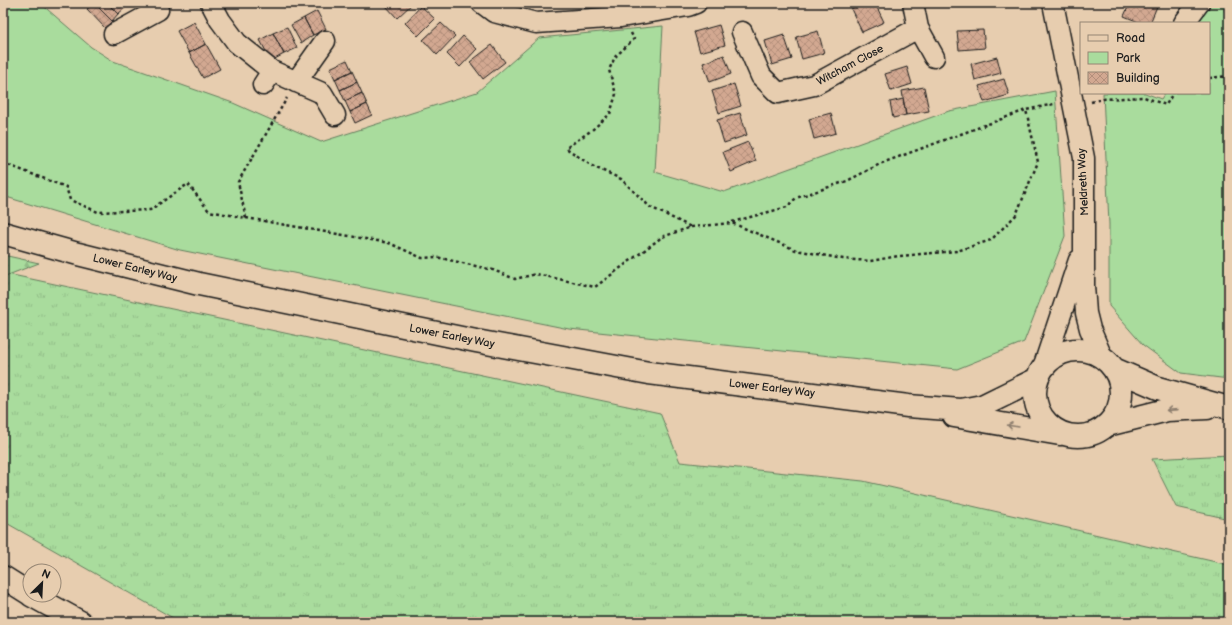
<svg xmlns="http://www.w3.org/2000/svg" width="1232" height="625" viewBox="0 0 1232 625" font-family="'Balsamiq Sans',sans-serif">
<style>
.grass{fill:url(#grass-tufts);stroke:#627c5c}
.forest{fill:url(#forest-firs);stroke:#627c5c}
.green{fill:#a9dc9d;stroke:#627c5c}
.building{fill:url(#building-cross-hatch);stroke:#1c1c1c}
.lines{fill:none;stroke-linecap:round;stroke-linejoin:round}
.minor-casing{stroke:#1c1c1c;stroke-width:23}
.major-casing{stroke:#1c1c1c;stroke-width:25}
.highway-casing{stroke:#1c1c1c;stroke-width:25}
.path{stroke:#1c1c1c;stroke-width:2.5;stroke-dasharray:3 3;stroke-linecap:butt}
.minor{stroke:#e7cdaf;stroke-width:20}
.major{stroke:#e7cdaf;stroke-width:22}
.highway{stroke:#e7cdaf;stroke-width:22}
.oneway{stroke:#8c7d6d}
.labels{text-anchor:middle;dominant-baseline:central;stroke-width:3.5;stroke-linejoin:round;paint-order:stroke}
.street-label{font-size:11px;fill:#1c1c1c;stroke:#e7cdaf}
</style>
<defs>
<pattern id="grass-tufts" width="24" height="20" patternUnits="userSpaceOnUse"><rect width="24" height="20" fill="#a9dc9d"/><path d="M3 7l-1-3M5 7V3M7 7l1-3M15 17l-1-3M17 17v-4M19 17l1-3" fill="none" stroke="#91bc87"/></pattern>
<pattern id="forest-firs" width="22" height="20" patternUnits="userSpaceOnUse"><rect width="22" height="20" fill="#a9dc9d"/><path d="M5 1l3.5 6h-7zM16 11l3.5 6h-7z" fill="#91bc87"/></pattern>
<pattern id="building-cross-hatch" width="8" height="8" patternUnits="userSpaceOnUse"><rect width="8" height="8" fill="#d2a891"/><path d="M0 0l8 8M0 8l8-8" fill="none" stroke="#b4907c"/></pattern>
</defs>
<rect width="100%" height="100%" fill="#e7cdaf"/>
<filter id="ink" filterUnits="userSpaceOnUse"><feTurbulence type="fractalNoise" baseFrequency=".025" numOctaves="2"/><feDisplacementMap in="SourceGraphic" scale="8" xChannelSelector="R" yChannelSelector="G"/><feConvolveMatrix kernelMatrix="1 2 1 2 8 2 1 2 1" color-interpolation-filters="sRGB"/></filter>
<g filter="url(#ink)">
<path class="grass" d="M3,273L660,413L680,462L863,481L1229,565V622H180L3,521Z
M1229,455V519L1176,507L1152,459Z"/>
<path class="forest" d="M3,255L39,263L3,277Z"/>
<path class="green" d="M3,3H40L91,47L113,61L233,103L321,142L477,92L539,38L663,26L655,172L724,192L949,111L1055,91L1065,236L1024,342L957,369L569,329L180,250L3,196Z
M1208,3H1229V379L1181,373L1143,345L1109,306V224L1103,93H1145L1161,99L1165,93H1209V23H1199Z"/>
<path class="building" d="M94,3L112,21L105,28L87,9Z
M94,3H107L118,14L112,21Z
M107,3H120L125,8L118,14Z
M120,3H130L125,8Z
M389,3H413L397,18L386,6Z
M863,3H875L884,22L862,32L851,9Z
M1130,3L1158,4L1150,23H1141L1124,16Z
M421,6L435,19L418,36L405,23Z
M317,11L326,29L313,35L304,18Z
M304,18L313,35L301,43L291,25Z
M194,22L206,44L189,53L177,31Z
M441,23L455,36L437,55L423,40Z
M719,25L725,45L700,52L694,32Z
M287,27L297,48L284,54L273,33Z
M983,30L985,48L959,50L957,31Z
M818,31L824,53L802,59L796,37Z
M273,33L284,54L271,61L260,40Z
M784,35L792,59L772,65L765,41Z
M463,36L477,49L460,67L447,54Z
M206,44L220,69L203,78L189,53Z
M492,45L505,62L483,79L470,62Z
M724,55L731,74L710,82L703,63Z
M997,57L1001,73L975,80L971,64Z
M347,60L352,71L335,79L330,68Z
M907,67L912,84L891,91L885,74Z
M352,71L357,82L340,90L335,79Z
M1004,79L1009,95L984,102L979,86Z
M357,82L362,93L345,101L340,90Z
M734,84L741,106L719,113L712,91Z
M924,87L929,111L906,115L902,91Z
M362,93L367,104L350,112L345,101Z
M903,99L906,115L893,118L890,102Z
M367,104L372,115L355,123L350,112Z
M740,113L747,135L724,143L717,120Z
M831,113L836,133L814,139L809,119Z
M748,142L756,161L731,172L723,152Z"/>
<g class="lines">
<g class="minor-casing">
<path id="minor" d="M211,3L220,20L237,43L272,71L322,93L335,115
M482,3L494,12L536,23L621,17L688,6L696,3
M913,3L918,28L934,57
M1053,3L1084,158V286L1086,313L1090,329L1102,357
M1184,23L1199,3
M742,32L761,76L778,93L814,85L918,28
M114,34L158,10
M296,82L325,41
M263,85L272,71
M1044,365L1079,260"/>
</g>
<g class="major-casing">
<path id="major" d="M3,233L78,254L199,284L476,341L649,373L908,406L961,410L982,406L1037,379
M1035 393a43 43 0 1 1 86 0a43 43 0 1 1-86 0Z
M1114,369L1158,388L1229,408
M954,416L1060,434
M1107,425L1167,410L1207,408"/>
</g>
<g class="highway-casing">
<path id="highway" d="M3,577L30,594
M31,595L80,622"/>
</g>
<path class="path" d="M1224,3L1229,25
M631,33L634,39L615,57L609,70L616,94L610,114L592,130L566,148L592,166L621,179L650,207L691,227
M1209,78L1229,76
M1091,102L1103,99L1144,97L1166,105L1173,93
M3,163L66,187L70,200L98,212L150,210L188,184L209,211L246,218L238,182L287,98
M246,218L389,243L422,258L436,257L493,270L515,279L536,274L595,287L662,237L691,227L732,223L796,250L843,259L870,261L899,256L957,251L991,240L1016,215L1038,162L1026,110L1054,104
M732,222L787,207L796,198L847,181L882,163L1026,110"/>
<use href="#minor" class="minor"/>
<use href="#major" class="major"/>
<use href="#highway" class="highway"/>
</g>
<defs><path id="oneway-shaft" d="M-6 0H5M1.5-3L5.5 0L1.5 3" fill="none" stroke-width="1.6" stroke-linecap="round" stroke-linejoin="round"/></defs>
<g class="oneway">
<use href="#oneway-shaft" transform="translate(1172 410) rotate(176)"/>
<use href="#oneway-shaft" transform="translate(1013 426) rotate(-171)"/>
</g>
</g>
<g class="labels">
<g class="street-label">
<text transform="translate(850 65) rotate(-28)">Witcham Close</text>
<text transform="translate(1083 182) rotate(-93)">Meldreth Way</text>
<text transform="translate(135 268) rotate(14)">Lower Earley Way</text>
<text transform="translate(452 336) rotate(11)">Lower Earley Way</text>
<text transform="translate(772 388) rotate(7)">Lower Earley Way</text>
</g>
</g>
<rect width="1232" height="625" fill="none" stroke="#e7cdaf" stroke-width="16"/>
<rect x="8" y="8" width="1216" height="609" fill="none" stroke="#1c1c1c" stroke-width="1.5" filter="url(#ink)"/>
<rect x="1080" y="22" width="130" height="72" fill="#e7cdaf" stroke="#968674"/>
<rect x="1088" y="35" width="20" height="6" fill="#e7cdaf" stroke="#968674"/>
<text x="1116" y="42" font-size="12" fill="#1c1c1c">Road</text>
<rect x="1088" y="52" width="20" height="12" fill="#a9dc9d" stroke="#968674"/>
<text x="1116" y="62" font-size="12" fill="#1c1c1c">Park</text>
<rect x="1088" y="72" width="20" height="12" fill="url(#building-cross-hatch)" stroke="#968674"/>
<text x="1116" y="82" font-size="12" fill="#1c1c1c">Building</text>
<g transform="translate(42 583) rotate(24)"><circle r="19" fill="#e7cdaf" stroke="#968674"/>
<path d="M0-3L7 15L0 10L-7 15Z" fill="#1c1c1c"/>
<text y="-6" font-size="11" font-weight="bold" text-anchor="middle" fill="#1c1c1c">N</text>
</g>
</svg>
